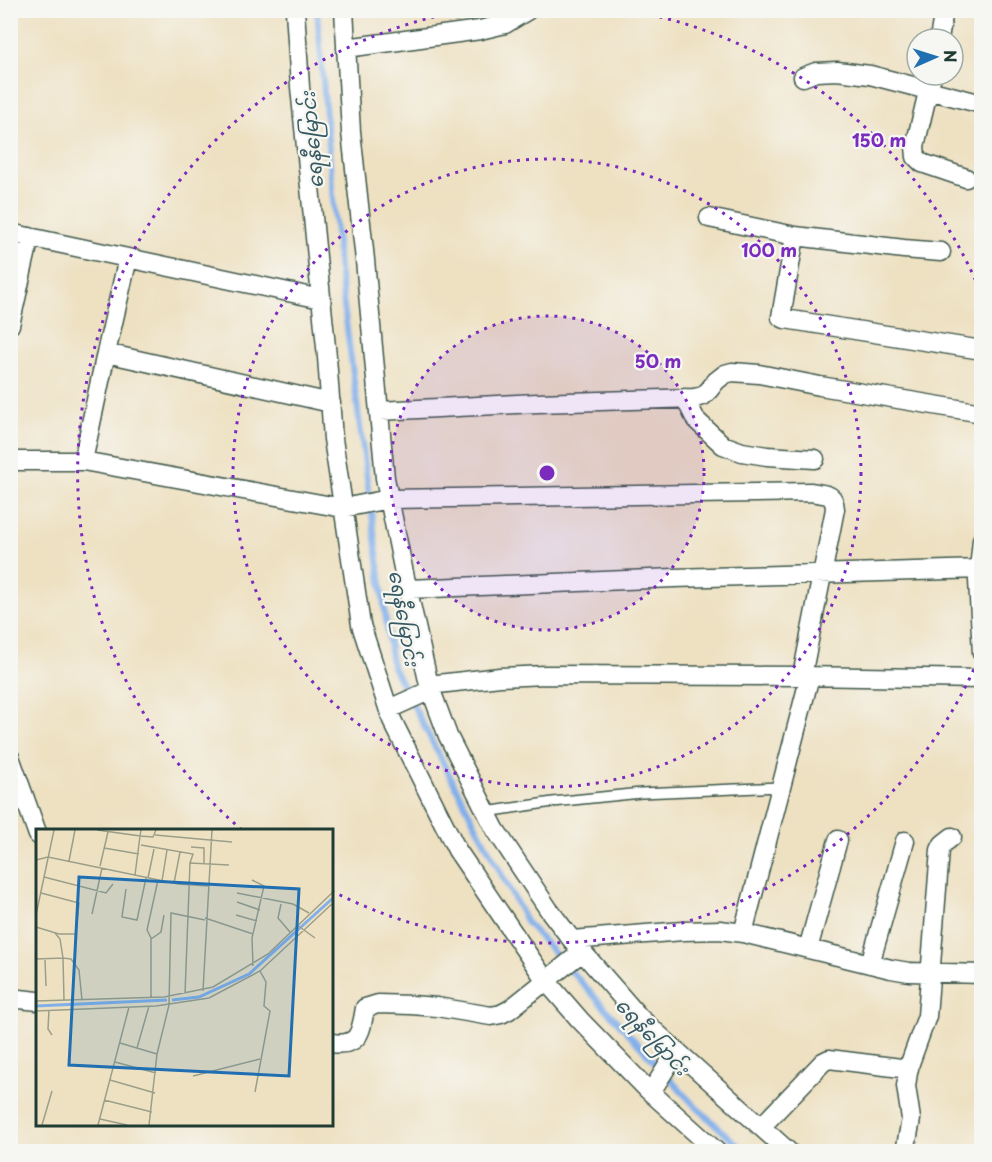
<svg xmlns="http://www.w3.org/2000/svg" width="992" height="1162" viewBox="0 0 992 1162" font-family="'Playpen Sans','Noto Sans Myanmar',sans-serif">
<style>
.lines{fill:none;stroke-linecap:round;stroke-linejoin:round}
.stream{stroke:#80afea;stroke-width:6}
.lane-casing{stroke:#3e5649;stroke-width:12}
.street-casing{stroke:#3e5649;stroke-width:21}
.lane{stroke:#fff;stroke-width:9}
.street{stroke:#fff;stroke-width:18}
.ring{fill:none;stroke:#7b2cbf;stroke-width:3;stroke-dasharray:3 6}
.labels{text-anchor:middle;dominant-baseline:central;stroke-width:4.5;stroke-linejoin:round;paint-order:stroke}
.water-label{font-size:20px;font-style:italic;fill:#375a62;stroke:#f6f6f2}
.inset-river{fill:none;stroke:#80afea;stroke-width:3}
.inset-road{fill:none;stroke:#9b9f89;stroke-width:1.5}
.view{fill:#1f6fb2;fill-opacity:0.15;stroke:#1f6fb2;stroke-width:3}
.inset-edge{fill:none;stroke:#1f3d34;stroke-width:3}
.centre{fill:#7b2cbf;stroke:#f6f6f2;stroke-width:3}
.ring-label{font-size:18px;text-anchor:middle;font-weight:bold;fill:#7b2cbf;stroke:#f6f6f2;stroke-width:4.5;stroke-linejoin:round;paint-order:stroke}
</style>
<rect width="100%" height="100%" fill="#f6f6f2"/>
<filter id="ink" filterUnits="userSpaceOnUse"><feTurbulence type="fractalNoise" baseFrequency=".0167" numOctaves="2"/><feDisplacementMap in="SourceGraphic" scale="12" xChannelSelector="R" yChannelSelector="G"/><feConvolveMatrix kernelMatrix="1 2 1 2 8 2 1 2 1" color-interpolation-filters="sRGB"/></filter>
<filter id="wash" filterUnits="userSpaceOnUse"><feTurbulence type="fractalNoise" baseFrequency=".008" numOctaves="4" result="noise"/><feDisplacementMap in="SourceGraphic" scale="24" xChannelSelector="R" yChannelSelector="G"/><feGaussianBlur stdDeviation="1.35" result="paint"/><feColorMatrix in="noise" values="0 0 0 0 0 0 0 0 0 0 0 0 0 0 0 0 0 1.4 0 .05"/><feComposite in="paint" operator="in"/></filter>
<g filter="url(#wash)">
<rect width="100%" height="100%" fill="#eee1c2"/>
<g class="lines">
<path class="stream" d="M317,10L339,269L392,665L527,923L692,1103L745,1152"/>
</g>
</g>
<g filter="url(#ink)">
<g class="lines">
<g class="lane-casing">
<path id="lane" d="M486,812L553,802L641,793L781,787"/>
</g>
<g class="street-casing">
<path id="street" d="M295,10L300,87L327,357L333,439L361,625L392,720L457,850L546,981L580,1020L647,1089L717,1152
M344,10L351,132L365,260L385,478L404,573L429,685L448,736L495,829L549,910L572,940L639,1017L789,1152
M939,39L944,10
M346,48L480,30L505,24L528,10
M932,75L915,146L916,157L922,163L966,178
M803,77L816,72L837,71L870,75L982,104
M709,218L795,236
M10,233L321,299
M941,252L904,249L795,236L781,317L785,319L982,350
M10,325L30,237
M106,353L331,403
M685,398L696,420L723,445L742,452L767,456L815,459
M379,411L538,403L694,398L703,396L709,390L716,381L725,374L732,372L759,374L820,386L982,413
M10,461H83L343,508L389,499L811,492C825,495 834,492 835,509L802,676
M83,461L106,353L128,258
M982,540L978,580L982,653
M408,589L674,578L982,569
M429,685L500,677L545,675L802,676L982,679
M389,709L431,690
M10,757L38,835
M743,933L810,676
M572,940L683,931L720,930L743,933L891,969L909,972L982,974
M808,949L838,840
M870,964L905,841
M10,998L38,1001
M332,1043C360,1047 361,1031 365,1008L378,1004L411,1005L437,1007L491,1016L501,1014L509,1010L582,952
M651,1092L677,1051
M761,1127L823,1062L829,1059L909,1069
M905,1152L911,1119L906,1086L909,1066L927,1016L940,850L943,844L952,837"/>
</g>
<use href="#lane" class="lane"/>
<use href="#street" class="street"/>
</g>
</g>
<circle cx="547" cy="473" r="157" fill="#7b2cbf" fill-opacity=".12"/>
<g class="ring">
<circle cx="547" cy="473" r="157"/>
<circle cx="547" cy="473" r="314"/>
<path d="M981 653A470 470 0 0 1 334 892M242 830A470 470 0 0 1 461 11M633 11A470 470 0 0 1 981 293"/>
</g>
<g class="labels">
<g class="water-label">
<text transform="translate(311 140) rotate(-95)">ရေနီမြောင်း</text>
<text transform="translate(405 618) rotate(80)">ရေနီမြောင်း</text>
<text transform="translate(653 1036) rotate(47)">ရေနီမြောင်း</text>
</g>
</g>
<g transform="translate(36 829)">
<rect width="297" height="297" fill="#eee1c2"/>
<path class="inset-river" d="M136,171L163,168L213,145L297,69M0,177L131,171"/>
<path class="inset-road" d="M61,1L104,7L99,46M105,1L104,7L117,8L120,1M119,6L196,13M105,16L157,25L154,34M155,18L168,19V35M68,19L103,25M0,31L12,28L142,55L172,57M33,32L39,1M64,37L72,3M8,48L70,64L77,55M112,49L118,20M216,51L228,57L216,109L217,137M126,52L131,21M138,54L144,23M90,60L86,88L101,91L110,49M201,64L257,75L273,84M201,73L224,81M245,75L242,89L254,103M56,85L66,39M0,86L18,1M200,86L221,92M169,89L217,105M261,96L279,109M0,98L23,105H40V102L43,74L5,64M115,110L125,103L128,86M0,130L27,129L24,110L19,104M9,131L10,157M167,162L176,1M149,165L154,34L193,36M115,168V109L111,101L122,51M28,171L27,129L35,130L43,141L46,171M0,172L128,168L177,158L232,125L297,63M13,181L12,200L16,206M0,182L120,177L173,169L224,142L297,74M84,214L121,225M101,219L113,177M79,233L120,244M157,247L224,230M74,251L119,264M219,263L234,182L228,177L230,153L224,142M68,271L116,283M64,290L91,296M6,296L16,262M62,296L93,178M113,296L121,225L133,176L135,84L169,91"/>
<path class="view" d="M43,48L263,60L253,247L33,236Z"/>
<rect width="297" height="297" class="inset-edge"/>
</g>
<circle cx="547" cy="473" r="9" class="centre"/>
<g class="ring-label">
<text x="879" y="147">150 m</text>
<text x="769" y="257">100 m</text>
<text x="658" y="368">50 m</text>
</g>
<rect width="992" height="1162" fill="none" stroke="#f6f6f2" stroke-width="36"/>
<g transform="translate(935 57) rotate(87)"><circle r="28" fill="#f6f6f2" stroke="#a0aca6" stroke-width="1.5"/>
<path d="M0-4.5L10 22L0 15L-10 22Z" fill="#1f6fb2"/>
<text y="-9" font-size="16" font-weight="bold" text-anchor="middle" fill="#1f3d34">N</text>
</g>
</svg>
